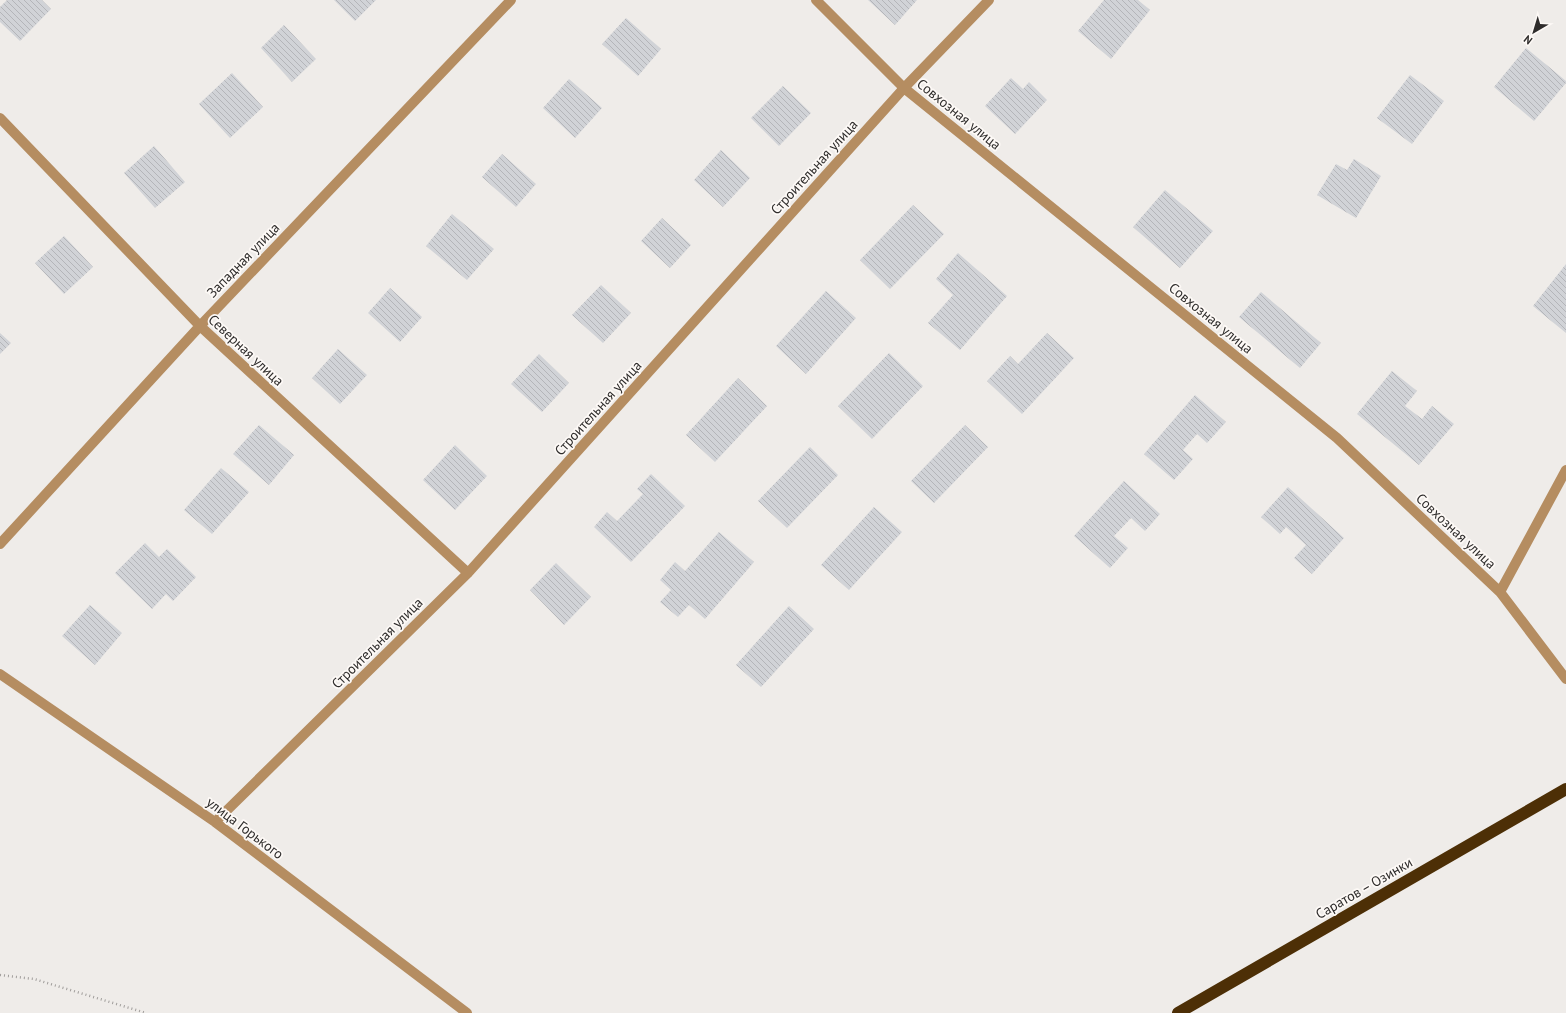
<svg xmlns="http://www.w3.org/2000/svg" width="1566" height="1013" viewBox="0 0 1566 1013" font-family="'PT Sans',sans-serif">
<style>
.building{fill:url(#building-back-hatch)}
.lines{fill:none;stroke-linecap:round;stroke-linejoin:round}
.path{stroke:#a09d9b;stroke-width:2.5;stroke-dasharray:1 3;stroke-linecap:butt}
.minor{stroke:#b58d61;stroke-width:10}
.highway{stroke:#4d2f06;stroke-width:12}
.labels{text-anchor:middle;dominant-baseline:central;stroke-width:3.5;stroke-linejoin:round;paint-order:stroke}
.street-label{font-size:14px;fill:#2e2c2b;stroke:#fdf9f6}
</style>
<defs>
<pattern id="building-back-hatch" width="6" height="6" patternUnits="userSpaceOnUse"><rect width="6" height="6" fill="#d1d3d7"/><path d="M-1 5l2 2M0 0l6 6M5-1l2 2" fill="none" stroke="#b4b5b9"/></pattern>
</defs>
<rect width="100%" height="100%" fill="#efece9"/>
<path class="building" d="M7,0H42L51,9L20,41L0,22V7Z
M334,0H376L355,21Z
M868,0H917L895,25Z
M1104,0H1138L1150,10L1111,59L1078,31Z
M626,18L661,49L638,76L602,44Z
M284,25L316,59L292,82L261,48Z
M1526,48L1566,81V83L1534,121L1494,87Z
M232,73L263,107L230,138L199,104Z
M1410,75L1444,101L1412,144L1377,118Z
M1011,78L1023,89L1029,82L1047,100L1015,134L985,106Z
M569,79L602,108L575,138L543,108Z
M783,86L811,113L779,146L751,118Z
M154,146L185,182L155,208L124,173Z
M721,150L750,178L723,207L694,180Z
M502,154L536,184L516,207L482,177Z
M1354,159L1381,176L1356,218L1317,195L1336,164L1347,170Z
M1165,190L1213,231L1180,268L1133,227Z
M913,205L944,234L890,289L860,260Z
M452,214L494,249L467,280L426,246Z
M662,218L691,245L670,268L641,241Z
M64,236L93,267L64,294L35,263Z
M958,253L1007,296L960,350L928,323L953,295L936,279Z
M1566,264V333L1533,306Z
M601,285L631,313L603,343L572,315Z
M390,288L422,317L400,342L368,313Z
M826,291L856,318L806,374L776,346Z
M1261,292L1321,343L1300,368L1239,317Z
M0,333L11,343L0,354Z
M1047,333L1074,358L1022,414L987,381L1010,356L1018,364Z
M338,349L367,375L340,404L312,378Z
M889,353L923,386L872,439L838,406Z
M539,354L569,383L542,412L511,384Z
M1392,371L1417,391L1405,406L1422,419L1432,406L1454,424L1419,465L1357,414Z
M738,378L767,406L715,462L686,435Z
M1195,395L1226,422L1207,443L1197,434L1183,450L1193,459L1174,480L1144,454Z
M259,425L294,455L269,485L233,454Z
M965,425L988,447L934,503L911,481Z
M455,445L487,476L455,510L423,480Z
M810,447L838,475L787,528L758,501Z
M221,468L249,492L212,534L184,510Z
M651,474L685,506L631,562L594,527L607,512L617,521L643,494L637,489Z
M1124,481L1160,514L1145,531L1131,518L1114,536L1128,548L1110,568L1074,536Z
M1288,487L1344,538L1312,574L1294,558L1306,545L1286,527L1280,534L1261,517Z
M874,507L902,532L849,590L821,565Z
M719,532L754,562L705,619L689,605L678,617L660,602L671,590L660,580L675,562L685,571Z
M145,543L159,557L167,549L196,577L173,601L166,594L152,609L115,573Z
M556,563L591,597L564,625L530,590Z
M90,605L122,633L95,665L62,636Z
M789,606L814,629L761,687L736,665Z"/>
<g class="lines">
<path class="path" d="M0,975L34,979L146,1013"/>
<path class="minor" d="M816,0L904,88L1337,438L1500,592L1566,679
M0,118L200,326L468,573
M0,544L200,326L511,0
M1500,592L1566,470
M0,674L215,822L467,1013
M215,822L468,573L904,88L989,0"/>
<path class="highway" d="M1178,1013L1566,789"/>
</g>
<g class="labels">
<g class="street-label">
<text transform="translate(959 114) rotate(39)">Совхозная улица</text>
<text transform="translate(814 167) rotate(-48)">Строительная улица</text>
<text transform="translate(243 260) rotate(-46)">Западная улица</text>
<text transform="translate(1211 318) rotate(39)">Совхозная улица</text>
<text transform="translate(246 350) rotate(43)">Северная улица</text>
<text transform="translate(598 408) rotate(-48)">Строительная улица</text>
<text transform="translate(1456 531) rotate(43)">Совхозная улица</text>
<text transform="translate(377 643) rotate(-45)">Строительная улица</text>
<text transform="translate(245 828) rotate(37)">улица Горького</text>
<text transform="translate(1364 888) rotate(-30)">Саратов – Озинки</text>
</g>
</g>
<g transform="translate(1534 32) rotate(218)" stroke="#fdf9f6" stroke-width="3" paint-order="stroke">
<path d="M0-3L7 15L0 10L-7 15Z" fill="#2e2c2b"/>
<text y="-6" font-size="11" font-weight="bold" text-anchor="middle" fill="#2e2c2b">N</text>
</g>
</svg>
